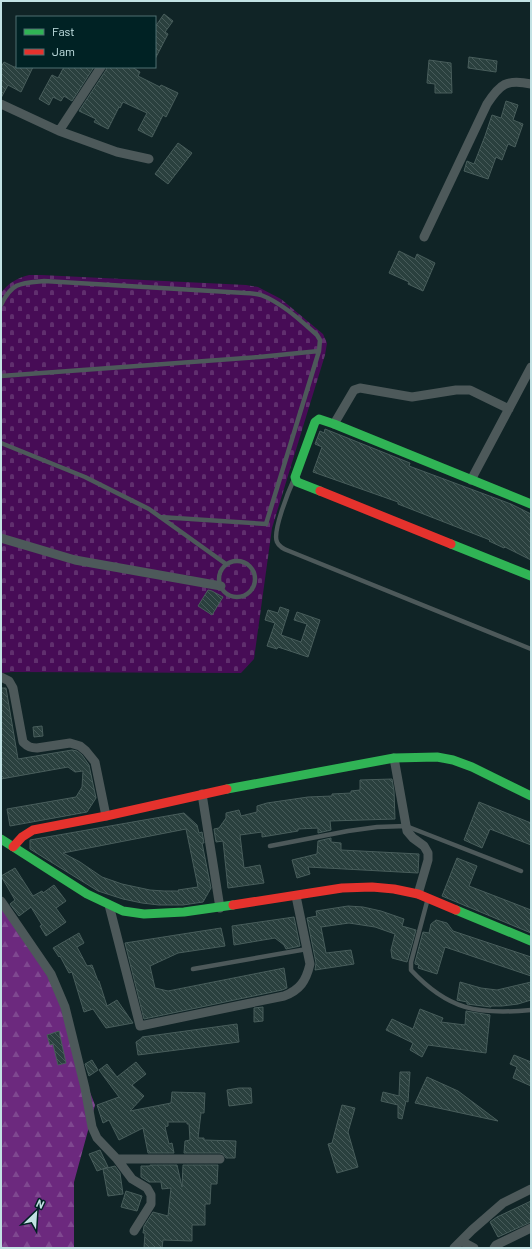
<svg xmlns="http://www.w3.org/2000/svg" width="532" height="1249" viewBox="0 0 532 1249" font-family="Barlow,sans-serif">
<style>
.forest{fill:url(#forest-firs)}
.cemetery{fill:url(#cemetery-stones)}
.building{fill:url(#building-back-hatch);stroke:#485d5b;fill-rule:evenodd}
.lines{fill:none;stroke-linecap:round;stroke-linejoin:round}
.lane{stroke:#4d595a;stroke-width:4.5}
.street{stroke:#4d595a;stroke-width:9}
.fast{stroke:#30b455;stroke-width:9}
.jam{stroke:#e5322d;stroke-width:9}
</style>
<defs>
<pattern id="forest-firs" width="22" height="20" patternUnits="userSpaceOnUse"><rect width="22" height="20" fill="#6c297e"/><path d="M5 1l3.5 6h-7zM16 11l3.5 6h-7z" fill="#7f4890"/></pattern>
<pattern id="cemetery-stones" width="16" height="16" patternUnits="userSpaceOnUse"><rect width="16" height="16" fill="#470c56"/><path d="M2 7V4a2 2 0 0 1 4 0v3zM10 15v-3a2 2 0 0 1 4 0v3z" fill="#602f6e"/></pattern>
<pattern id="building-back-hatch" width="6" height="6" patternUnits="userSpaceOnUse"><rect width="6" height="6" fill="#2a403e"/><path d="M-1 5l2 2M0 0l6 6M5-1l2 2" fill="none" stroke="#475b5a"/></pattern>
</defs>
<rect width="100%" height="100%" fill="#102426"/>
<path class="forest" d="M1,904L56,985L86,1082L95,1105L74,1182V1248H1Z"/>
<path class="cemetery" d="M29,275H41L246,285L258,287L281,299L323,334L327,343L325,355L272,528L254,659L241,673L13,672L1,673V293C8,283 17,278 29,275Z"/>
<path class="building" d="M164,14L173,21L165,32L168,34L155,59V27Z
M469,57L497,61L496,72L468,68Z
M429,60L451,63L452,93H435V84L427,83Z
M4,62L14,67H33L21,92L8,85L1,98V67Z
M64,67H94L72,101L64,96L61,101L53,97L49,105L39,99L52,75L58,78Z
M107,67H132L140,72L138,76L160,87L161,85L178,93L166,117L163,115L152,137L138,130L147,113L123,102L120,108L119,107L108,129L94,122L96,119L79,111L106,70Z
M506,101L518,105L513,120L523,124L515,147L508,144L502,160L496,157L488,179L464,171L467,161L474,164L485,136L492,115L501,118Z
M178,143L192,153L168,184L155,174Z
M399,251L415,259L417,254L435,263L423,291L408,284L409,282L389,273Z
M325,429L410,463L409,466L511,504L531,514V560L505,547L504,548L489,541L490,540L398,504V502L313,472L322,447L315,444L320,431L324,433Z
M208,590L212,591L223,597L212,615L198,606Z
M280,607L289,610L281,635L301,642L307,624L294,620L297,612L320,620L308,657L278,647L277,649L267,646L275,623L265,620L268,610L278,613Z
M1,688H6L18,759L72,750L77,751L82,755L89,765L96,798L87,812L10,826L7,809L76,797L82,787L83,771L75,772L68,767L1,779Z
M42,726L43,736L34,737L33,727Z
M392,779L394,791L395,819L330,821L331,830L318,833V828L298,829V831L262,837V832L240,835L244,868L260,865L264,883L228,888L223,841L216,842L214,829L219,828L226,818V813L239,810L241,816L257,812V806L267,803L308,797L332,796V794L351,793V791L360,790V780Z
M479,802L531,823V845L490,829L482,848L464,840Z
M184,813L197,825L199,833L202,832L204,843H202L211,888L203,902L183,905H159L142,903L123,899L98,891L30,849V840ZM186,829L198,887L178,890L179,891H164L150,890L122,884L102,877L80,862L63,853Z
M331,838V842L341,843V850L419,854L418,873L308,867L310,874L297,878L292,860L317,854L318,841Z
M457,858L477,866L469,886L531,910V933L442,896Z
M15,868L33,896L42,891L43,893L54,885L66,901L56,908L66,922L46,936L40,926L42,925L31,907L19,916L10,904L15,900L1,876Z
M348,906L363,907L381,911L404,919L402,926L416,930L407,962L392,958L391,950L395,934L375,927L349,923L321,927L326,953L351,950L354,964L315,970L316,963L307,918L317,916L316,911Z
M294,917L300,946L286,949L284,945L275,938L234,945L232,926Z
M436,920L447,923L453,931L531,957V976L445,947L437,974L418,968L419,965L415,964V962L423,932L429,933L431,924Z
M221,928L225,946L178,953L150,966L155,988L168,991L284,968L287,988L282,990L144,1019L125,943Z
M79,933L84,943L77,947L87,966L92,965L98,981H99L107,1006L117,1000L133,1023L106,1028L93,1009L84,1012L72,972L69,973L60,956L59,957L53,948Z
M460,982L481,988L497,990L531,982V1000L518,1004L502,1006H491V1007L467,1004V1002L457,1000Z
M263,1007V1021L254,1022V1008Z
M420,1009L443,1018L441,1022L465,1025L466,1011L490,1015L486,1053L428,1045L422,1057L410,1050L413,1043L386,1030L392,1019L413,1029Z
M237,1024L239,1042L138,1055L136,1042L142,1038V1037Z
M59,1031L66,1063L58,1065L53,1044L50,1045L47,1035Z
M514,1055L531,1062V1086L513,1078L517,1067L510,1064Z
M92,1060L98,1070L89,1076L85,1064Z
M136,1062L146,1074L132,1085L144,1096L130,1111L171,1103L172,1092L205,1093L204,1113H201L198,1138H204V1140L236,1141L235,1158H226L223,1154L220,1153H184L185,1141L190,1140L189,1124H187V1122H168V1126L165,1127L169,1144L172,1143L174,1153H148L143,1128L119,1140L109,1120L103,1123L97,1105L119,1097L99,1070L107,1064L117,1077Z
M400,1072H410L408,1102L406,1101L402,1119L398,1118V1105L381,1101L383,1092L399,1096Z
M427,1077L458,1091L498,1121L415,1103Z
M239,1088H251L252,1103L229,1106L227,1090Z
M342,1105L355,1108L348,1132L358,1167L337,1173L328,1144L332,1143Z
M100,1150L108,1167L97,1171L89,1154Z
M150,1165H177L182,1187L183,1165H218L217,1184H211L210,1204H205V1225H192V1241L163,1240L162,1248H144L145,1233H143L144,1226L153,1212L168,1216L171,1188L162,1189L161,1182H149L141,1177V1166H150Z
M115,1166L120,1173L123,1194L108,1196L103,1169Z
M126,1191L142,1196L137,1211L121,1207Z
M531,1201V1222L498,1237L490,1222L497,1217Z"/>
<g class="lines">
<path class="lane" d="M1,305C12,282 21,283 44,281L245,293C250,293 256,294 261,295C282,303 300,320 317,335L320,340L319,351L266,524L160,517
M1,376L259,357L319,351
M1,443L85,477L149,509L226,564
M294,479C289,490 272,532 277,542C279,547 284,549 289,551L531,649
M219 579a18 18 0 1 1 36 0a18 18 0 1 1-36 0Z
M270,846L348,831L377,827L406,826L521,871
M428,898L411,962V970C448,1010 478,1015 531,1010
M193,969L307,949"/>
<path class="street" d="M1,104L59,131L117,152L149,159
M59,131L101,67
M424,237L487,104C500,84 506,79 531,84
M334,424L354,390L360,388L412,397L456,390H470L509,409
M471,480L531,367
M1,538L75,560L221,586
M1,677L9,681L13,688L23,742C28,747 31,748 37,748L70,743L80,746L86,751L95,762L106,816
M394,758L407,831L413,838L424,846L428,853V860L418,894
M202,794L220,908
M1,901L51,974L65,1007L85,1088L92,1127L97,1138L117,1159L132,1179L147,1188L151,1195V1204L134,1231
M109,905L140,1026L284,996C300,990 306,981 310,964L296,896
M117,1159H220
M461,1241L474,1248
M454,1248L472,1230L503,1203L531,1189
M494,1248L496,1245L531,1228"/>
<path class="fast" d="M320,491L297,482L295,477L315,422L319,419L334,424L531,504
M451,544L531,576
M227,789L394,758L437,757L453,760L472,767L531,796
M1,839L87,894L123,911L144,914L184,912L233,905
M456,910L531,941"/>
<path class="jam" d="M320,491L451,544
M13,847L22,837L33,830L106,816L227,789
M233,905L342,888L372,887L394,889L418,894L456,910"/>
</g>
<rect width="532" height="1249" fill="none" stroke="#c3e2e4" stroke-width="4"/>
<rect x="16" y="16" width="140" height="52" fill="#002224" stroke="#4e6f71"/>
<rect x="24" y="29" width="20" height="6" fill="#30b455" stroke="#4e6f71"/>
<text x="52" y="36" font-size="12" fill="#c3e2e4">Fast</text>
<rect x="24" y="49" width="20" height="6" fill="#e5322d" stroke="#4e6f71"/>
<text x="52" y="56" font-size="12" fill="#c3e2e4">Jam</text>
<g transform="translate(36 1213) rotate(25)" stroke="#002224" stroke-width="3" paint-order="stroke">
<path d="M0-3L7 15L0 10L-7 15Z" fill="#c3e2e4"/>
<text y="-6" font-size="11" font-weight="bold" text-anchor="middle" fill="#c3e2e4">N</text>
</g>
</svg>
